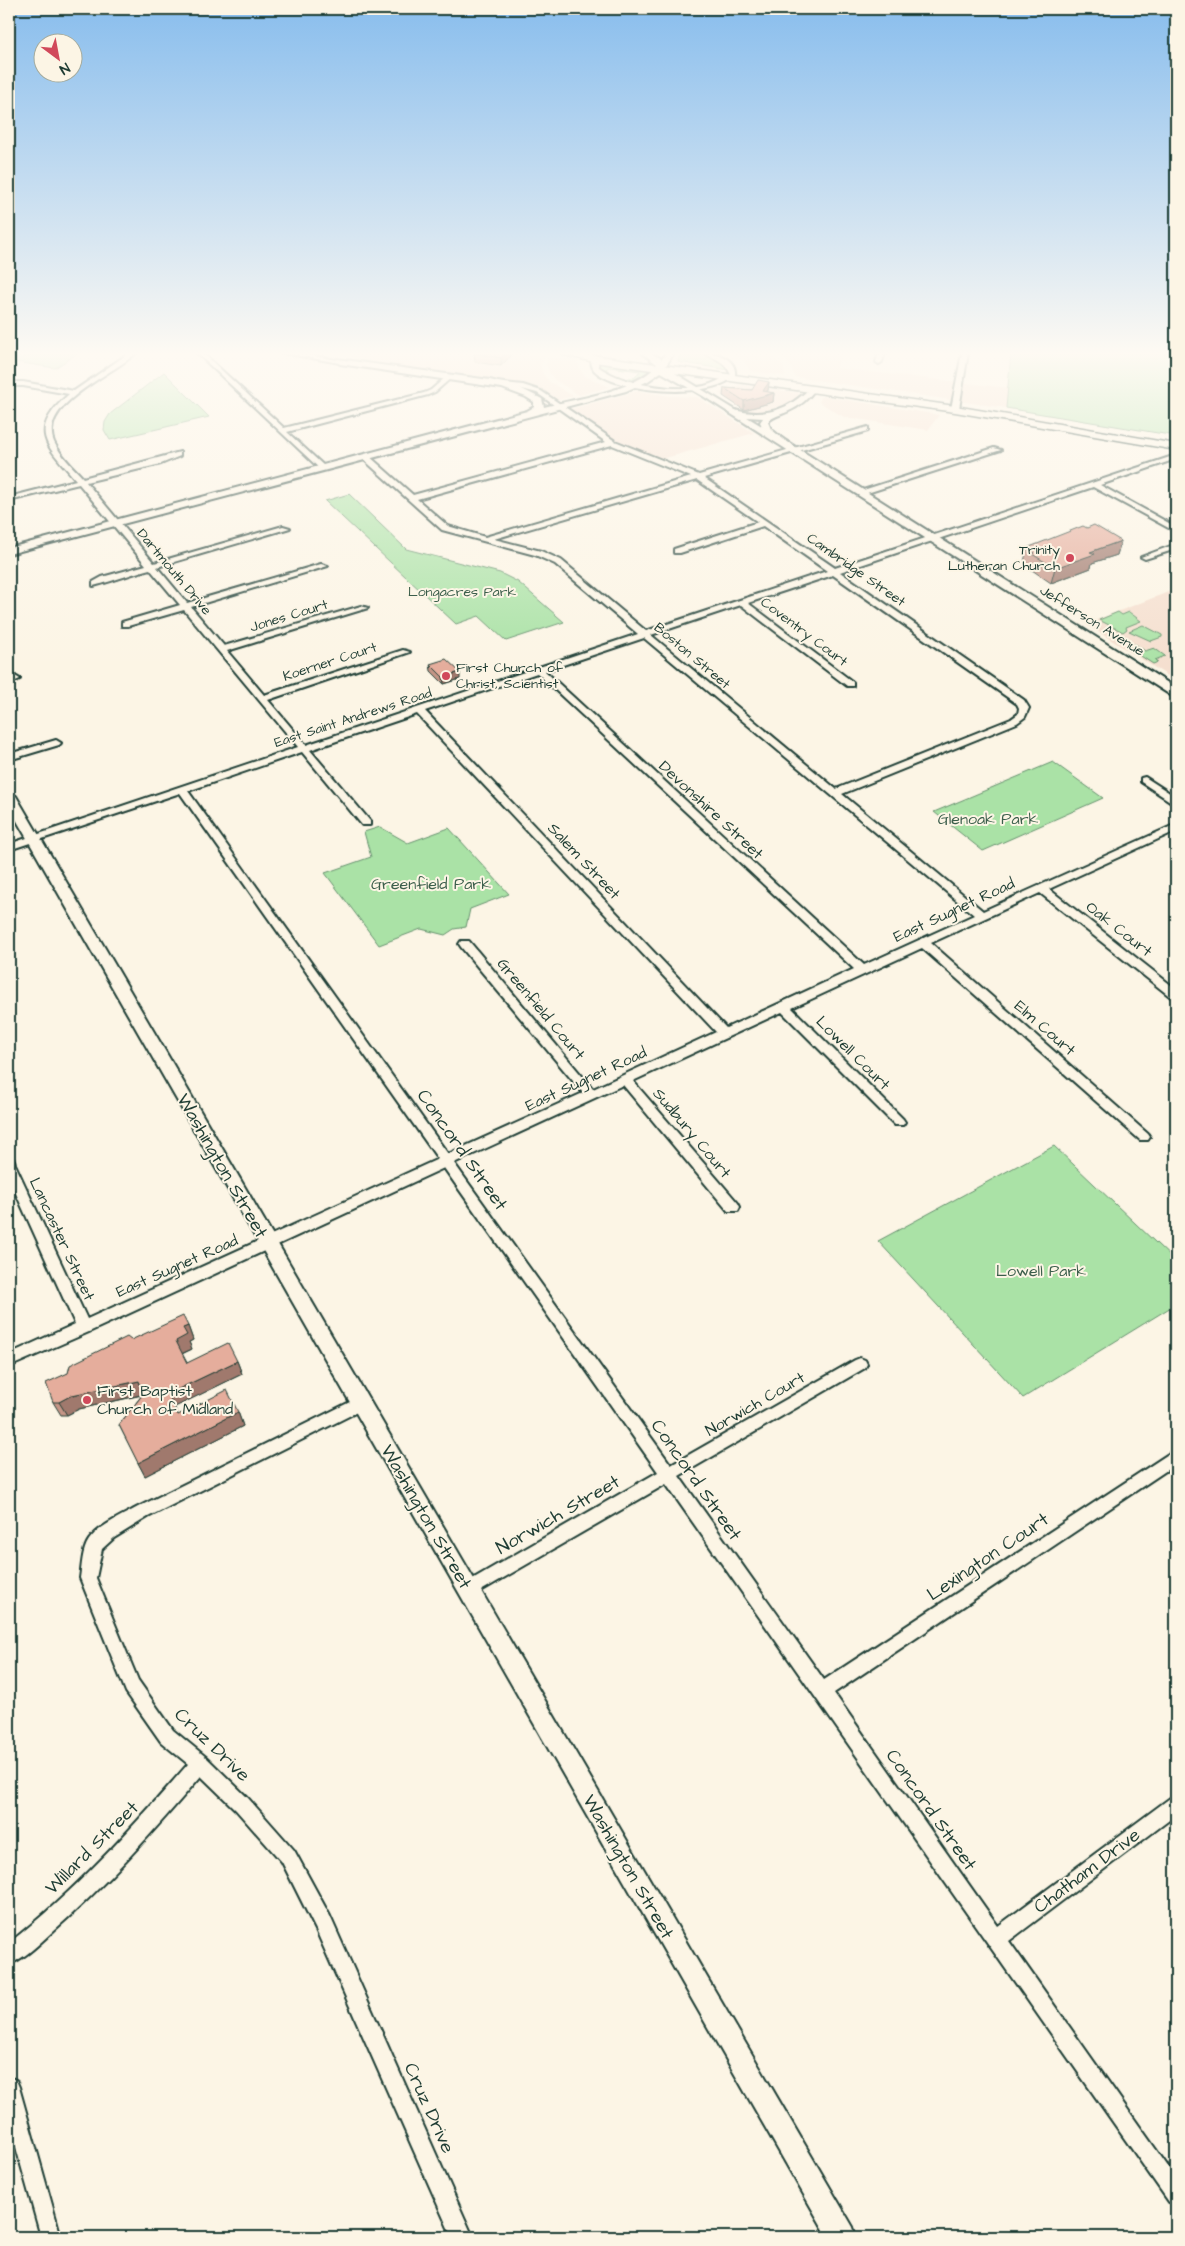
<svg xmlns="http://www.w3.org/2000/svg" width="1185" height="2246" viewBox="0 0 1185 2246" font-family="'Architects Daughter',sans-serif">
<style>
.built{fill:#f5dfcf}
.green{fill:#aae2a6;stroke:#64906d}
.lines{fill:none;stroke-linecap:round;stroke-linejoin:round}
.minor-casing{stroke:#1f3d34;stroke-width:4}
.tertiary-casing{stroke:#1f3d34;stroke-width:4}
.secondary-casing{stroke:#1f3d34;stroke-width:3}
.minor{fill:#fcf5e5;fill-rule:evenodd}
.tertiary{fill:#fcf5e5;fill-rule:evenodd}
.secondary{fill:#fcf5e5;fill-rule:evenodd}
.wall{fill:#c59586;stroke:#1f3d34}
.shaded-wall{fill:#a0796d;stroke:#1f3d34}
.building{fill:#e5ad9c;stroke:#1f3d34}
.poi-dot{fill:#d1495b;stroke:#fcf5e5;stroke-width:2}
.labels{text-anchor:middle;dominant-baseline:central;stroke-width:4;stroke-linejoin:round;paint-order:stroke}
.far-poi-label{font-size:14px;fill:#1f3d34;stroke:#fcf5e5;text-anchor:end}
.far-street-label{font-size:14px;fill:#1f3d34;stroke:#fcf5e5}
.far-park-label{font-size:14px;fill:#3b5e4b;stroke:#fcf5e5}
.street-label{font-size:16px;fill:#1f3d34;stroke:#fcf5e5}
.park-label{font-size:16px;fill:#3b5e4b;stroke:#fcf5e5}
.poi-label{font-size:16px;fill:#1f3d34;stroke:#fcf5e5;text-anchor:start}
.near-street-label{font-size:19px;fill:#1f3d34;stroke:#fcf5e5}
</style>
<rect width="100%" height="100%" fill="#fcf5e5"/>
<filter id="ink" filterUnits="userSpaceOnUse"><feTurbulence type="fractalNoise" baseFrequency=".02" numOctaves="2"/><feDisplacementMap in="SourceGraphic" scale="10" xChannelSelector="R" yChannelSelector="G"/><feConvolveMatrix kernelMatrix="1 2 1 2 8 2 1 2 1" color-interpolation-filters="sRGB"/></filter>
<g filter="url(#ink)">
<path class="built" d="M357,353H521L544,356L541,367L543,374L550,382L573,396L558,400L546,392L521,384L350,358Z
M731,353H767L783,365L785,376L750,371L744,360Z
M777,353H841L837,368L1009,388L1006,408L795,377L788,362Z
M549,357L577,361L579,368L585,376L610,387L579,395L555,380L550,374L546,364Z
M740,385L800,393L793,400L782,406L752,414L719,393Z
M638,391L670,396L697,397L754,433L662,459L615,439L571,409Z
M822,396L939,415L928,430L844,417L819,402Z
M1176,589V681L1086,624Z"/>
<path class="green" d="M41,353H78L55,368L9,361Z
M681,353C701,353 717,351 729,370L678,362Z
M1011,353H1176V436L1006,408Z
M598,362L644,369L651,371L631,381L624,379L635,377L640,371L609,367L606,369L613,375L621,377L620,378C611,376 600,373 598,362Z
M164,372L209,417L110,440L104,430L105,422L110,414Z
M349,494L406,549L500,573L518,582L564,622L506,641L479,616L456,624L325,501Z
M1118,612L1122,615L1129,612L1141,621L1126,627L1127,629L1123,632L1099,620Z
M1143,625L1162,635V637L1151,641L1129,631Z
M1135,644L1145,651L1154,648L1165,656L1155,660L1158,662L1153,664L1127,647Z
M1053,762L1103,798L983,851L934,812Z
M380,827L408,843L449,828L509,894L470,909L466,927L454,929L445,935L421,929L379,945L325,873L371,857L364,832Z
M1054,1146L1176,1262V1304L1023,1398L878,1241Z"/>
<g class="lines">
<g class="minor-casing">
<path id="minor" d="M129,353H136C114,374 38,404 54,442C60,455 74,468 83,478L180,452V456L161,464L86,482L154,563L283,526L290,528L157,567L187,603L321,564L328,566L191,607L224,646L361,606L368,608L227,651L264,695L403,650L410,652L268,700L306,745L638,634L555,564L535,555L442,530L361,457L368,455L413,495L606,442L537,393L522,389L487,383V381L523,385L541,391L615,441L699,475L868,427V431L704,478L835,568L1176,455V459L1100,485L1176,527V532L1093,487L840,572L1024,700L1029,708L1025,717L1017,723L842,794L983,911L1176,824V831L1049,889L1176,989V999L1172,998L1040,893L931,943L1148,1134L1150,1137L1148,1140H1140L922,948L792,1008L903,1119L905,1122L903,1125H895L782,1012L633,1081L738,1203L740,1207L738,1211H728L623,1085L454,1163L671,1465L855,1360L860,1358L865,1360L867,1364L865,1368L679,1476L824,1680L1176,1449V1464L834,1693L998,1926L1170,1798L1176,1795V1815L1009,1941L1176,2178V2205L1169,2202L666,1484L474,1595L468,1598L462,1595L460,1590L462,1585L658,1472L444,1168L89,1332L9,1367V1354L75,1324L9,1178V1159L14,1160L15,1164L87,1319L438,1159L180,793L9,850V844L298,747L184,610L128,626H122V622L180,605L150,569C141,571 97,586 93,586V582L102,577L146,565L79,484L9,501V497L76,480C46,444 27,432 69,394L23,386H9V382H23L74,391ZM612,445L691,477L485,537L448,526L417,499ZM697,480L758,522L674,549V553H680L763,526L827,571L646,631L561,560L541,551L494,539ZM833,575L1017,704L1019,708L1018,714L1011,719L836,789L651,635L741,605L847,686H853V682L748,603ZM644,638L974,915L864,965L545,671ZM537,673L854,969L726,1028L425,711ZM417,714L716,1032L593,1089L469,941H461L459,944L461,947L583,1093L448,1154L188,791L302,752L362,825H370V821L310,750Z
M197,353H203L284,428L424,393L431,390L447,376L452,377L435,392L428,395L287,432L324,466V470H321Z
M283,353H297L343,361L340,363Z
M705,353C718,352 737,360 735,375H731C725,361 717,360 705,353Z
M879,353H885L882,362L879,364L876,362Z
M962,353H968L959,409L955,411L951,409Z
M594,357L597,359L599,367C624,385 674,392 704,386C713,384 720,379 729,376L732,378C708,399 616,393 594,370C592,367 591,363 591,359Z
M811,387L816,388C809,398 800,406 789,411C781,415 773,416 768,422L771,429L783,439V443H777L765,432L760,422L763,418L745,417L730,412L734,410C765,418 789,410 811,387Z
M994,448L1001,450L864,494L857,492Z
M1176,544V549L1145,559L1141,557Z
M15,676L20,679L9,684V678Z
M56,740L61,743L59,745L9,760V754Z
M1145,777L1176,797V805L1141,782V778Z
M360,1397L365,1398L367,1403L365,1408L148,1517L114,1538L102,1549L96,1578L138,1680L173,1730L206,1757L248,1798L294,1850L330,1916L473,2237H452L316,1930L282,1862L236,1810L201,1776C154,1831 106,1885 51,1933C39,1944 24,1959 9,1964V1943C76,1891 132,1828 188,1764L161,1742L126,1692L80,1578C82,1566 82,1550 89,1540C100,1525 122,1516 138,1507Z
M9,2077L16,2080L19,2087L61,2237H41L9,2122Z"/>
</g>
<g class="tertiary-casing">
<path id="tertiary" d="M642,353H651L662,359L666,353H674L665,367L783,439L1176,688V697L1172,696L703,396L661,372L648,381L626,391L9,554V548L527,411L534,407V402L526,397L502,388L340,364L336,361L337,359L490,380L520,388L542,399L544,407C581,397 630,393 658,365Z
M9,792L16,796L853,2227L856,2237H828L9,807Z"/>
</g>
<g class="secondary-casing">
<path id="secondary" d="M563,353H578L955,406L1176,444V450L955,412L594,362L564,355Z"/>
</g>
<use href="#minor" class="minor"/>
<use href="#tertiary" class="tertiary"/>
<use href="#secondary" class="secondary"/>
</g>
<path class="wall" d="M474,353H511L512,355L501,366L475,362Z
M769,382L768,390L767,392L774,393L773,402L744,410L723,396L724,388L752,390Z
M1087,528L1121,541L1117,555L1092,563L1091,568L1051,583L1029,568V566L1024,562L1027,548Z
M430,664L460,679L444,684L431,671Z
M188,1326L193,1340L189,1342L192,1349L182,1354L187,1363L237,1361L242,1374L174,1407L178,1415L238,1412L243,1426L145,1476L119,1425L142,1395L79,1409L67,1415H61L53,1402L68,1373L131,1340Z"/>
<path class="shaded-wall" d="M506,353H511L512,355L501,366V358Z
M769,382L768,390L765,396L774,393L773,402L744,410V401Z
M1121,541L1117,555L1092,563L1091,568L1051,583L1055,568L1090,552Z
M460,672V679L444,684L443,677Z
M188,1326L193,1340L189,1342L192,1349L181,1354L176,1341L183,1328Z
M237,1361L242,1374L173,1408L168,1394Z
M139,1381L145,1394L79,1409L67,1415L59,1402L72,1395Z
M238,1412L243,1426L145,1476L138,1463Z"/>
<path class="building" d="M474,353H506L501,358Z
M758,380L769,382L763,391L774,393L744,401L724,388L752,390Z
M1094,525L1121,541L1090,552L1095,554L1055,568L1032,554L1035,553L1027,548L1083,526L1087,528Z
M446,659L460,672L443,677L430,664Z
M183,1316L188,1326L183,1328L187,1335L176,1341L187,1363L228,1343L237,1361L168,1394L178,1415L227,1390L238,1412L138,1463L119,1425L143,1394L139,1381L72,1395L59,1402H53L46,1383L68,1373L70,1365L127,1337L131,1340Z"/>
</g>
<linearGradient id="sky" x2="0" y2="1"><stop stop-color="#88bded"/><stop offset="0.53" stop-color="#fefaf3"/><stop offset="1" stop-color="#fefaf3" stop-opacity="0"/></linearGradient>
<rect width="1185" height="667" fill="url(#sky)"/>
<g class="poi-dot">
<circle cx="1070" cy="558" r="5"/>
<circle cx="446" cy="676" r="5"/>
<circle cx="87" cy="1400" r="5"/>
</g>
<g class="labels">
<g class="far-poi-label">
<text x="1060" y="550">Trinity<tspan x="1060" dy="16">Lutheran Church</tspan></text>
<text x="456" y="668" text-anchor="start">First Church of<tspan x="456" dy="16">Christ, Scientist</tspan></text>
</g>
<g class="far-street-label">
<text transform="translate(856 570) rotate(35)">Cambridge Street</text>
<text transform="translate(174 572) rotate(50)">Dartmouth Drive</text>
<text transform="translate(289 616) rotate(-17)">Jones Court</text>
<text transform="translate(1092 621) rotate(32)">Jefferson Avenue</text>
<text transform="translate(804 632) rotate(37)">Coventry Court</text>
<text transform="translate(692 656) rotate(40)">Boston Street</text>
<text transform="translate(330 662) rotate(-18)">Koerner Court</text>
<text transform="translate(353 718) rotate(-18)">East Saint Andrews Road</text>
</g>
<g class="far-park-label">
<text x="462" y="592">Longacres Park</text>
</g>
<g class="street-label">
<text transform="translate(711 810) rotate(43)">Devonshire Street</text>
<text transform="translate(584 861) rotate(47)">Salem Street</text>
<text transform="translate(954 910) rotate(-25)">East Sugnet Road</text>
<text transform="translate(1119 929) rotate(38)">Oak Court</text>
<text transform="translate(541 1009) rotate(50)">Greenfield Court</text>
<text transform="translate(1045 1028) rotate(41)">Elm Court</text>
<text transform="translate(853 1053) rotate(45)">Lowell Court</text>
<text transform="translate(586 1079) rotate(-25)">East Sugnet Road</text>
<text transform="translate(692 1133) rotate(50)">Sudbury Court</text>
<text transform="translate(62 1239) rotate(65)">Lancaster Street</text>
<text transform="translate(177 1266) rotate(-24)">East Sugnet Road</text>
<text transform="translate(755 1404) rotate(-30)">Norwich Court</text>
</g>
<g class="park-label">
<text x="988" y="819">Glenoak Park</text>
<text x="431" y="884">Greenfield Park</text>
<text x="1041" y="1271">Lowell Park</text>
</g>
<g class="poi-label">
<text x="97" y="1391">First Baptist<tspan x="97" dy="18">Church of Midland</tspan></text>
</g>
<g class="near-street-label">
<text transform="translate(462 1150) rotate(55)">Concord Street</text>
<text transform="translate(222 1166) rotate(60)">Washington Street</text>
<text transform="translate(696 1480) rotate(55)">Concord Street</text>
<text transform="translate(558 1515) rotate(-30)">Norwich Street</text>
<text transform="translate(426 1517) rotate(60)">Washington Street</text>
<text transform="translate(988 1557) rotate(-34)">Lexington Court</text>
<text transform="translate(212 1745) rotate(44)">Cruz Drive</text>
<text transform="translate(931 1810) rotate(55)">Concord Street</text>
<text transform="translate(92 1848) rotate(-45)">Willard Street</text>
<text transform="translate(628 1867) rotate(60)">Washington Street</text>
<text transform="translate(1087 1871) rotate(-37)">Chatham Drive</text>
<text transform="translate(429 2108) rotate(66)">Cruz Drive</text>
</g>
</g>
<rect width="1185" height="2246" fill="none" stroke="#fcf5e5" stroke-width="30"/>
<rect x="15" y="15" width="1155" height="2216" fill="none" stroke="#1f3d34" stroke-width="2" filter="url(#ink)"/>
<g transform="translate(58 58) rotate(148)"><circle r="24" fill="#fcf5e5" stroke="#a4ab9e"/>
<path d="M0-4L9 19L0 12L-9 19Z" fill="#d1495b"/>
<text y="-8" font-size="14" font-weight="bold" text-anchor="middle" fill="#1f3d34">N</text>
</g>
</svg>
